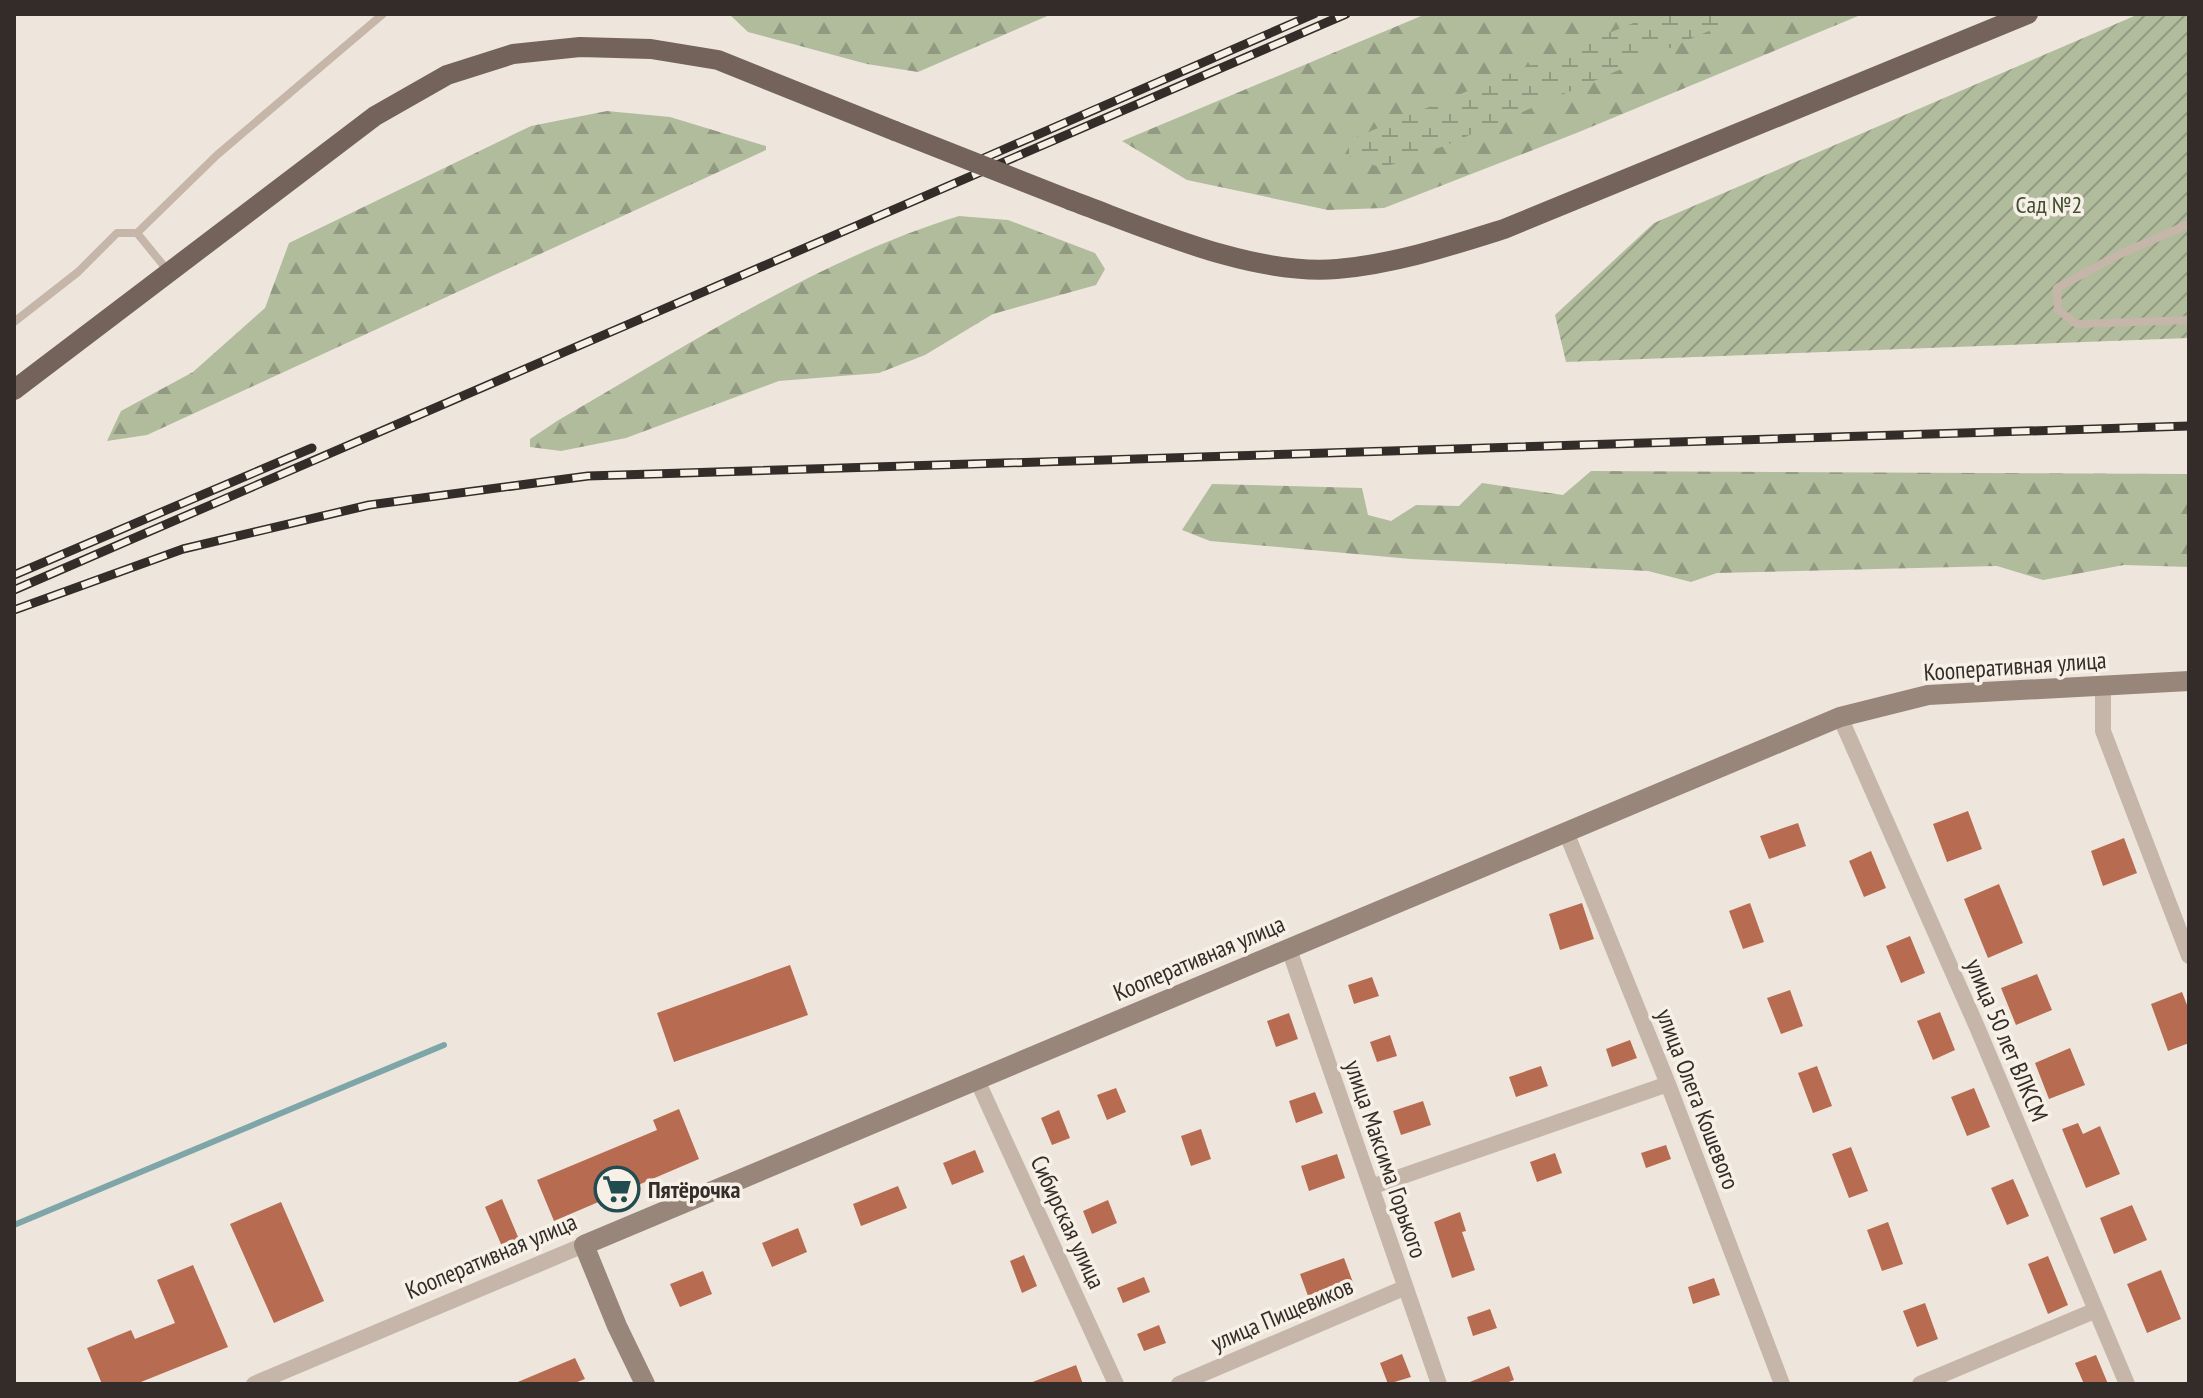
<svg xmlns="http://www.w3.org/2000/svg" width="2203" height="1398" viewBox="0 0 2203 1398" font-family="'PT Sans Narrow',sans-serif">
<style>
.forest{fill:url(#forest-firs)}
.wetland{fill:url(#wetland-marsh)}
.garden{fill:url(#garden-furrows)}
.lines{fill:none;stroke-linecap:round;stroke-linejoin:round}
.stream{stroke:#7ea6a8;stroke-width:6}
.building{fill:#b76b51}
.service{stroke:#c5b6a9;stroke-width:8}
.minor{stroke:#c5b6a9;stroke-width:16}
.secondary{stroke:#98867b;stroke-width:20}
.primary{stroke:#73635b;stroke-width:20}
.rail-casing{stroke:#332c28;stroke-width:9}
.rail{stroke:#f7f0e7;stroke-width:6;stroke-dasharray:18;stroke-linecap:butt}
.primary-bridge{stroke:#73635b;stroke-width:20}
.labels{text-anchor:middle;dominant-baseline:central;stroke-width:7;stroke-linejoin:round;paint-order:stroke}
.park-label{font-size:24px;fill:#424e2f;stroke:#f7f0e7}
.street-label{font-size:24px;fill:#332c28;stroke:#f7f0e7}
.poi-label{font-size:24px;font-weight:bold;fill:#332c28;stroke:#f7f0e7;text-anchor:start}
</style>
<defs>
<pattern id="forest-firs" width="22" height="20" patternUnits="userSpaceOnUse" patternTransform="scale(2)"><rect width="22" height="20" fill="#b1bc9d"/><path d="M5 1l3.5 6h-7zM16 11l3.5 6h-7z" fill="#919980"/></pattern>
<pattern id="wetland-marsh" width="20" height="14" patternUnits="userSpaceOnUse" patternTransform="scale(2)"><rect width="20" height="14" fill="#b1bc9d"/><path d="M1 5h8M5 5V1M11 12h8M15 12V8" fill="none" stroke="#919980"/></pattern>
<pattern id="garden-furrows" width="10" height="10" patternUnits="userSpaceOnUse" patternTransform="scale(2)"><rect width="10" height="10" fill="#b1bc9d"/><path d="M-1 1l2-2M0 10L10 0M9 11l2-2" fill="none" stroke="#919980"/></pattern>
</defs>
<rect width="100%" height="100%" fill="#eee6dc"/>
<path class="forest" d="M729,14H1052L918,72L867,64L748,32Z
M1426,14H1863L1579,132L1384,208L1328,210L1187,180L1122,141Z
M607,111L670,117L766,146V150L147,435L107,441L121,411L193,372L265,308L289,243L531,126Z
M959,216L1008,220L1095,253L1105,269L1096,285L993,314L925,355L879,373L779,381L626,438L561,451L530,447V439L557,421C686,347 816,260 959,216Z
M1591,471L2189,474V567L2124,565L2043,580L1997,566L1717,573L1691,582L1648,571L1411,559L1210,541L1182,530L1212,484L1362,488L1368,515L1391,521L1416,505L1459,506L1482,483L1563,495Z"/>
<path class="wetland" d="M1655,14H1748L1444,146L1382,168L1349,156V140Z"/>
<path class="garden" d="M2139,14H2189V338L1566,362L1555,315L1654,223Z"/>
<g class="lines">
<path class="stream" d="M14,1225L444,1045"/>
</g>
<path class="building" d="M1968,811L1982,849L1947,862L1933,824Z
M1798,823L1806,846L1769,859L1760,836Z
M2124,838L2137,873L2103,886L2091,851Z
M1871,851L1886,888L1864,897L1849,861Z
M1999,884L2023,943L1988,958L1964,899Z
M1582,903L1594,939L1560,950L1549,914Z
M1750,903L1764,942L1743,949L1729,911Z
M1910,936L1925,973L1901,983L1886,946Z
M790,965L808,1015L674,1062L657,1013Z
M2037,974L2052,1010L2016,1025L2001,988Z
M1372,977L1379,996L1354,1004L1348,985Z
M1790,990L1803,1026L1781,1034L1767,998Z
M2182,992L2189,1010V1043L2168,1051L2151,1004Z
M1940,1012L1955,1050L1933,1060L1917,1021Z
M1289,1013L1298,1039L1276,1047L1267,1021Z
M1390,1035L1397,1056L1377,1062L1370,1042Z
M1630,1040L1637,1058L1612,1067L1606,1049Z
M2070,1048L2085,1085L2049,1099L2035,1063Z
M1541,1066L1548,1086L1516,1097L1509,1077Z
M1817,1066L1832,1106L1813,1113L1798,1073Z
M1116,1088L1126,1112L1107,1120L1097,1095Z
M1974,1088L1990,1127L1967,1136L1951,1097Z
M1315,1092L1323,1113L1296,1123L1289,1101Z
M1423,1101L1431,1125L1401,1135L1393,1111Z
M679,1109L699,1159L554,1221L537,1180L657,1130L653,1120Z
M1059,1110L1070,1138L1052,1145L1041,1118Z
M2078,1123L2083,1134L2100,1126L2120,1174L2086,1188L2062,1129Z
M1201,1129L1211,1159L1191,1166L1181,1136Z
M1666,1145L1671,1159L1646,1168L1641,1153Z
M1851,1147L1868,1191L1849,1198L1832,1154Z
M975,1150L984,1172L952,1185L943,1163Z
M1555,1153L1562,1173L1537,1182L1530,1162Z
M1337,1154L1345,1178L1309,1191L1301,1166Z
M2013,1179L2029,1216L2007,1225L1991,1188Z
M898,1186L907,1208L861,1226L853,1204Z
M502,1199L521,1244L504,1251L485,1207Z
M1108,1200L1117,1223L1092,1234L1083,1211Z
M281,1202L324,1301L274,1323L230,1224Z
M2132,1205L2147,1240L2114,1254L2100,1218Z
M1460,1212L1466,1231L1462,1232L1475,1270L1452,1278L1434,1222Z
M1888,1222L1903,1264L1882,1271L1867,1230Z
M798,1228L807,1252L772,1267L762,1243Z
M1024,1255L1037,1286L1022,1293L1010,1261Z
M2048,1256L2068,1305L2048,1314L2028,1264Z
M1344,1258L1355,1288L1311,1304L1300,1274Z
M193,1265L228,1347L136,1384H102L87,1348L131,1330L135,1339L175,1323L157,1280Z
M2161,1270L2181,1319L2147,1333L2127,1284Z
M703,1271L712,1294L680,1307L670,1284Z
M1144,1277L1150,1292L1123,1303L1117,1288Z
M1714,1278L1720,1295L1693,1304L1688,1287Z
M1925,1303L1938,1339L1917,1347L1903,1311Z
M1490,1309L1497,1328L1473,1336L1467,1317Z
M1159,1325L1166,1343L1144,1351L1137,1334Z
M1402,1354L1411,1377L1388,1384L1380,1363Z
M2096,1355L2108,1384H2084L2075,1363Z
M575,1358L585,1379L572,1384H513Z
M1076,1365L1083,1384H1030V1383Z
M1509,1366L1514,1380L1503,1384H1465Z"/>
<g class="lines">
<path class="service" d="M2189,224L2116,256L2057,288L2058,310L2077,324L2189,320
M168,271L137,233L217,155L383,14
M14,322L78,272L117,233H137"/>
<path class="minor" d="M2103,686V731L2189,956
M1840,717L1977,1027L2127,1384
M1566,832L1668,1084L1782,1384
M1289,949L1439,1384
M977,1080L1116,1384
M1371,1187L1668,1084
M254,1384L584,1245
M1179,1384L1404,1288
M1920,1384L2094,1311"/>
<path class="secondary" d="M645,1384L617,1326L584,1245L1840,717L1928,695L2189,681"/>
<path class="primary" d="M1070,200C1149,229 1252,276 1337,269C1395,264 1450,246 1504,229L2028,14
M14,390L375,116L447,75L513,54L580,47L651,49L718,60L895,131"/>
<g class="rail-casing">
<path id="rail" d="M984,158L1314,14
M14,575L312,448
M14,590L1346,14
M14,610L183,549L369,505L588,476L2189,426"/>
</g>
<use href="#rail" class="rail"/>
<path class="primary-bridge" d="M895,131L1070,200"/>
</g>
<defs>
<g id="supermarket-ring" transform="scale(2.3)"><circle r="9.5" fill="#f7f0e7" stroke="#234c50" stroke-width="1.5"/><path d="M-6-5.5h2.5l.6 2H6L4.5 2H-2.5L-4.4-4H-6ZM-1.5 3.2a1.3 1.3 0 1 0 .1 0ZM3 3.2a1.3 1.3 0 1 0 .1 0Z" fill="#234c50"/></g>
</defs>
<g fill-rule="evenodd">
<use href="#supermarket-ring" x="617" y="1189"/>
</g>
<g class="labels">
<g class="park-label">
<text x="2049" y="204">Сад №2</text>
</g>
<g class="street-label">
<text transform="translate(2015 666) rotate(-4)">Кооперативная улица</text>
<text transform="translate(1199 958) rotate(-23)">Кооперативная улица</text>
<text transform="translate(2007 1040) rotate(67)">улица 50 лет ВЛКСМ</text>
<text transform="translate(1698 1099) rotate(69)">улица Олега Кошевого</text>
<text transform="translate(1386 1159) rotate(71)">улица Максима Горького</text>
<text transform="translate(1068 1222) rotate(65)">Сибирская улица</text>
<text transform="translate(491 1256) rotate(-23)">Кооперативная улица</text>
<text transform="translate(1282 1314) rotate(-23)">улица Пищевиков</text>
</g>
<g class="poi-label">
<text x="648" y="1189">Пятёрочка</text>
</g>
</g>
<rect width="2203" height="1398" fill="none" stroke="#332c28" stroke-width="32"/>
</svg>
